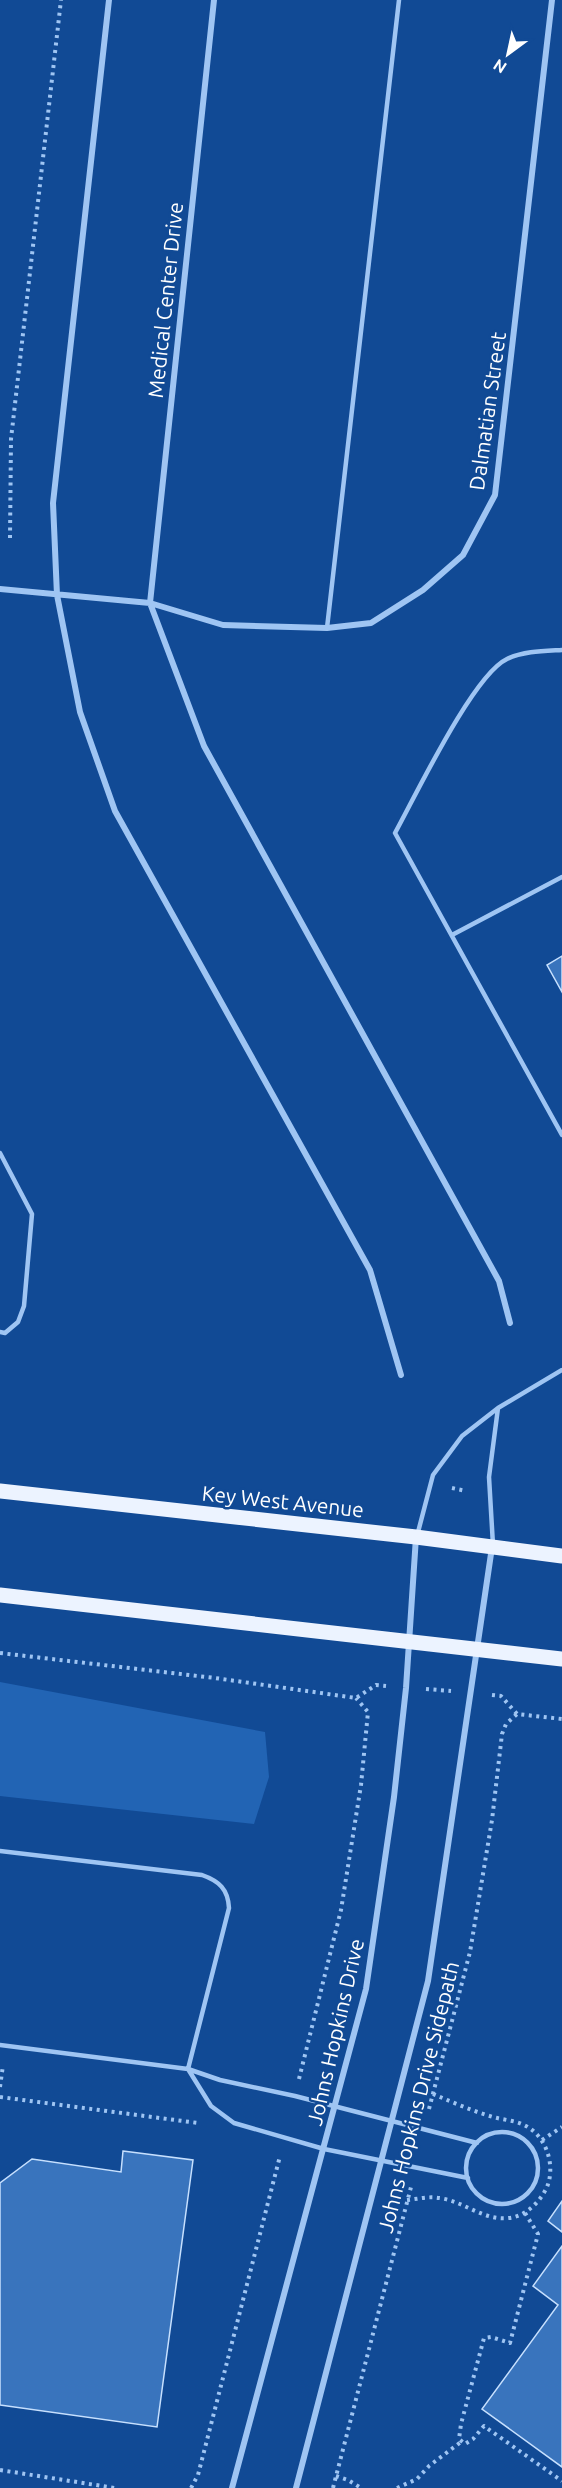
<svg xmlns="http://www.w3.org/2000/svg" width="562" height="2488" viewBox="0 0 562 2488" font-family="Ubuntu,sans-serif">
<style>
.green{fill:#2264b4}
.building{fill:#3974bd;stroke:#c7e0fe;stroke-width:1.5}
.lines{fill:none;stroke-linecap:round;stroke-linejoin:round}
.path{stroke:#9fc5f3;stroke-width:4;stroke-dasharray:3 4.5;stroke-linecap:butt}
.lane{stroke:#9fc5f3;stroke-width:4.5}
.street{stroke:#9fc5f3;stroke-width:6}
.primary{stroke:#ecf3ff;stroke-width:15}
.labels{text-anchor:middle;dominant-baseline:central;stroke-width:5;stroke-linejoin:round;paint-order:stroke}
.street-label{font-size:21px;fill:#fff;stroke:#114a95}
</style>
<rect width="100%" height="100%" fill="#114a95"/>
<path class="green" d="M0,1682L265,1732L269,1777L254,1824L0,1796Z"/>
<path class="building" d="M562,956V992L547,965Z
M123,2151L193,2160L157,2427L0,2405V2183L32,2159L121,2172Z
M562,2201V2232L548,2221Z
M562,2246V2467L482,2409L558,2305L533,2286Z"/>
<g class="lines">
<path class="path" d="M10,538L11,439L61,0
M452,1488L466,1491
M0,1653L215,1678L356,1698L376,1685L386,1686
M426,1689L451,1691
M492,1695L501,1696L517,1714L562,1719
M299,2079L341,1910L361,1785L368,1712L356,1698
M0,2087L3,2065
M0,2097L198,2123
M429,2109L470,1952L492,1820L502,1734L506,1724L517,1714
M542,2140L562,2127
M407,2200C418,2199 429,2196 439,2198C464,2201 483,2221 509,2218C526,2216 540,2202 547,2187C556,2165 546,2135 524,2125C514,2120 503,2120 493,2117C472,2111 452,2102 433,2094
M525,2213L538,2234L510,2343L491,2337L484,2338L461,2424L459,2439L465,2444L473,2439L484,2426L562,2481
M0,2470L115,2488
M336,2476L348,2480L361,2488
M191,2488L198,2475L280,2156
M333,2488L411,2187
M397,2488L417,2479L429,2466L461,2442"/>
<path class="lane" d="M327,628L399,0
M562,650C544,651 524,651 507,659C473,675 416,795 395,833L562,1135
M452,935L562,877
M0,1153L32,1214L24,1306L18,1322L5,1333L0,1332
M417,1536L433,1475L462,1436L498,1408L562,1370
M493,1545L489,1477L498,1408
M0,1851L202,1875C219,1881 228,1889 229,1908L188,2069L211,2106L234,2123L324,2149L468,2178
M0,2045L188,2069L220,2080L295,2096L477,2143
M466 2168a36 36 0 1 1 72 0a36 36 0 1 1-72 0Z"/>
<path class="street" d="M109,0L53,503L57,595L80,712L115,811L370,1270L401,1375
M214,0L150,603L204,746L499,1281L510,1323
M0,589L150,603L223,625L327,628L371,623L423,590L463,555L495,495L552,0
M232,2488L366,1989L394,1797L406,1688L416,1537
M296,2488L428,1981L492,1547"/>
<path class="primary" d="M0,1491L416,1537L562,1556
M0,1595L562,1659"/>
</g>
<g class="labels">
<g class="street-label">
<text transform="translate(165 300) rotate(-84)">Medical Center Drive</text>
<text transform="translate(487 411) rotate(-82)">Dalmatian Street</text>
<text transform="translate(283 1501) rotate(6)">Key West Avenue</text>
<text transform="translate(335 2032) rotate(-77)">Johns Hopkins Drive</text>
<text transform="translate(418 2097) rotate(-76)">Johns Hopkins Drive Sidepath</text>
</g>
</g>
<g transform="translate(508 54) rotate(213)" stroke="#114a95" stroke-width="4.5" paint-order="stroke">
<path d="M0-4.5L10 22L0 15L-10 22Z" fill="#ffffff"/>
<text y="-9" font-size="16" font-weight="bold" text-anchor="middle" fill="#ffffff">N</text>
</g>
</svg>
